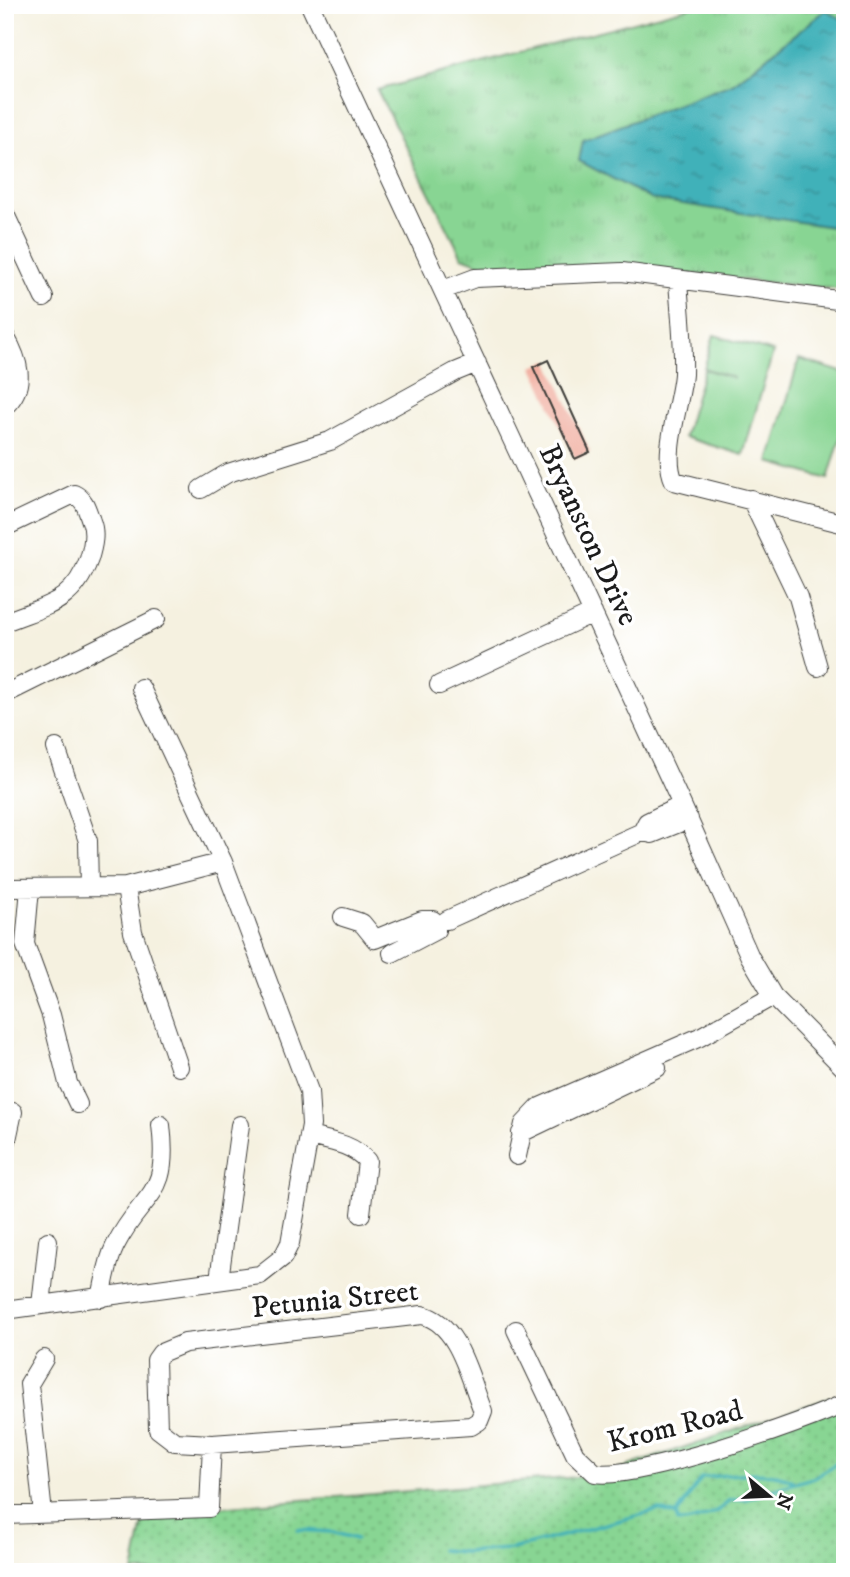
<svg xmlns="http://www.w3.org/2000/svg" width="850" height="1577" viewBox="0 0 850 1577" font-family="'IM FELL DW Pica',serif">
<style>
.grass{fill:url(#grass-tufts);stroke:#527858;stroke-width:2}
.park{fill:url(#park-dots);stroke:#527858;stroke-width:2}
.pitch{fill:#88d593;stroke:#527858;stroke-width:2}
.water{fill:url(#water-ripples);stroke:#2e666a;stroke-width:2}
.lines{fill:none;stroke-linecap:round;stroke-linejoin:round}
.stream{stroke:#41b1b9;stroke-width:3.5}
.building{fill:#f1afa0}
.minor-casing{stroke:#3d3c39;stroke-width:20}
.minor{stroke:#fff;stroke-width:18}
.labels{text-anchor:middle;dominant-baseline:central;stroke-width:7;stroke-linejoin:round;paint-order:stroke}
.street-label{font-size:30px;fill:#1c1c1c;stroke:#fff}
</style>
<defs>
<pattern id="grass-tufts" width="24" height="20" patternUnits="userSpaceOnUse" patternTransform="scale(1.75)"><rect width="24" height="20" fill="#88d593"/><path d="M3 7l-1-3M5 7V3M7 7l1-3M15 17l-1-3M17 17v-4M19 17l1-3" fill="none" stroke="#75b67e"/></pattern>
<pattern id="park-dots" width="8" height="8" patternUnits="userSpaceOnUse" patternTransform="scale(1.75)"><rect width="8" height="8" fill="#88d593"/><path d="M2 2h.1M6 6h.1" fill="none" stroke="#75b67e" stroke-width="1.8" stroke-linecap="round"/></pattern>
<pattern id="water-ripples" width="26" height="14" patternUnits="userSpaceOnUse" patternTransform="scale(1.75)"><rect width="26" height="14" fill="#41b1b9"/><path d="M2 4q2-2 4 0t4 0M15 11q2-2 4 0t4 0" fill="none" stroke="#368f96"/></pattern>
</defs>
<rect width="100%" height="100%" fill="#fff"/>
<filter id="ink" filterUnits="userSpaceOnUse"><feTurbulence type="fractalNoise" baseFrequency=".0143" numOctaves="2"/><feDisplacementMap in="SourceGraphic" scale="14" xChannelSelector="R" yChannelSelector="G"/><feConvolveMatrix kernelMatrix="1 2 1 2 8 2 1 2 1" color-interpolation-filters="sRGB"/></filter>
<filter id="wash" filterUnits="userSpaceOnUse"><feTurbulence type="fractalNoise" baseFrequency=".00686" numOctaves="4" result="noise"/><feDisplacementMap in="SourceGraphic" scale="28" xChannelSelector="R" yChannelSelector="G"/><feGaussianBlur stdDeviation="1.57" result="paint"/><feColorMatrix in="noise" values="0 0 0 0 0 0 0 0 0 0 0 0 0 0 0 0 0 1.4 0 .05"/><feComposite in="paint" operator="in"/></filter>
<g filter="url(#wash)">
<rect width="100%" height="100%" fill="#f5f1e0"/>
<path class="grass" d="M697,5H845V290L618,267L491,268L462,257L377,90Z"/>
<path class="park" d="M845,1393V1572L608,1569L603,1572H133L145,1513L602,1475Z"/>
<path class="pitch" d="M714,335L773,352L743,455L684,437L704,369L734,378L704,368Z
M799,359L845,373V423L828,479L769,462Z"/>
<path class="water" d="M826,10L845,21V229L651,199L579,161L583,140L734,83Z"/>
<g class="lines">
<path class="stream" d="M676,1515L678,1522C693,1523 722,1512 729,1500L746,1499L794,1483
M298,1530L332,1532L356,1539
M441,1550L464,1552L512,1549L659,1510L676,1515C687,1502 691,1490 702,1478C728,1475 773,1467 795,1483L813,1478L845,1458"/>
</g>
<g id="blocks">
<path class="building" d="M548,360L590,452L575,459L533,367Z"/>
</g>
</g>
<g filter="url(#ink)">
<use href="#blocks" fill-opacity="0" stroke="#3d3c39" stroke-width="2"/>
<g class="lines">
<g class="minor-casing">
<path id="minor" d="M310,5L682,805L750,957L773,996L845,1069
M5,214L44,298
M678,281C680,311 684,343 683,374C681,403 661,454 674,481L845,524
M443,290L475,278L622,272L845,301
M5,336C18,359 28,385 5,406
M201,489L228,473L330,441L455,372L477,363
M751,499L798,597L818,667
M5,527L74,494C85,499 87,510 91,521C96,533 93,546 89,559C73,604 46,605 5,622
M439,685L593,613
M5,694L156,619
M56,748L88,841L89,887
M642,832L652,834L689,819
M126,887L133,932L179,1067
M5,888L126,887L223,862
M30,888L25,944L51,1015L68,1083L78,1104
M343,917L362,923L375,939L422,920H433
M447,920L642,832L647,822L682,805
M392,953L436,930
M521,1133L657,1068
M309,1136C330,1141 353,1144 367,1161L361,1214
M5,1149L13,1112
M517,1156L524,1124L540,1107L700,1037L773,996
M219,1280L240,1125
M101,1298C105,1280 107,1262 115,1246C144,1189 170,1200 161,1125
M41,1305L48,1241
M5,1310L260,1275L283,1257L290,1243L311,1125L309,1091L223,862L141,688
M422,1315C459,1323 470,1380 483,1411L479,1421L471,1426L212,1444L175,1442L158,1429L156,1360L161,1353L185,1343Z
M516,1330L575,1454L595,1473C634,1481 805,1423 845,1403
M43,1514L29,1384L44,1359
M5,1515L209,1508L212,1444"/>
</g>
<use href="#minor" class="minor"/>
</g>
</g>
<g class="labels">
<g class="street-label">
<text transform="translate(588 535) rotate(65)">Bryanston Drive</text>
<text transform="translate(335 1300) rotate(-6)">Petunia Street</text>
<text transform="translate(675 1427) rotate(-14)">Krom Road</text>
</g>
</g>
<rect width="850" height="1577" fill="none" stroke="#fff" stroke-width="28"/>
<g transform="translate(769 1496) rotate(109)" stroke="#ffffff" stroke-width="5" paint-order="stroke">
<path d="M0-5L12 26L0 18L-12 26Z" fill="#1c1c1c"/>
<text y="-10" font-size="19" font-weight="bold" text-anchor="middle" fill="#1c1c1c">N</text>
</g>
</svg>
